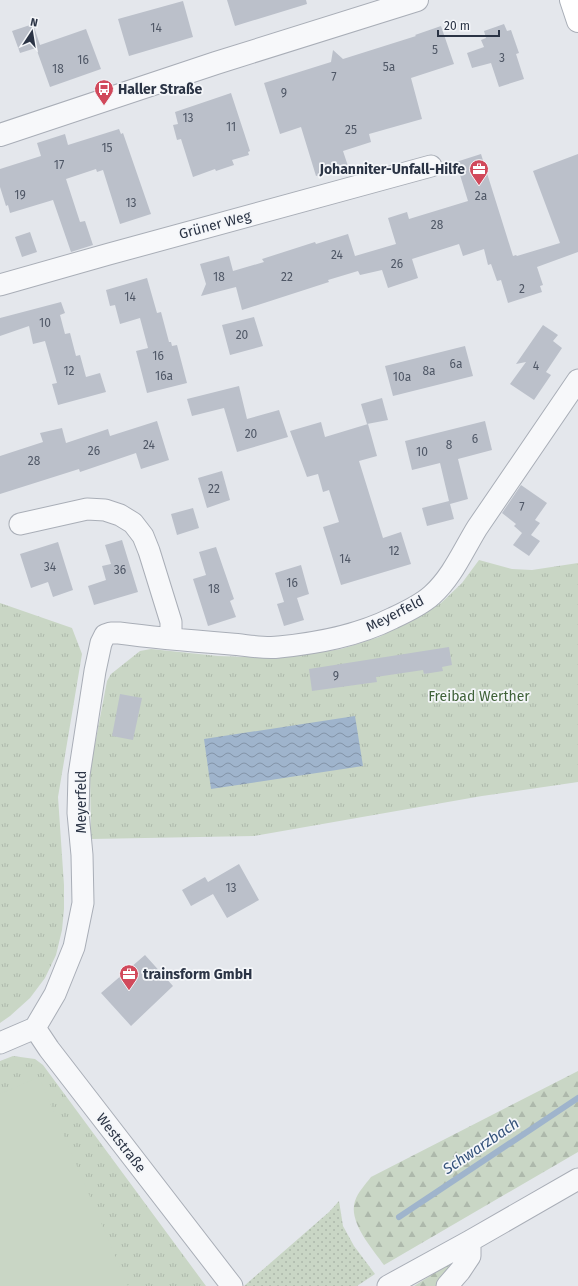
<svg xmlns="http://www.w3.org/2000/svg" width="578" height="1286" viewBox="0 0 578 1286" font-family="'Fira Sans',sans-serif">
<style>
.grass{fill:url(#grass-dots)}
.forest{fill:url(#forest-firs)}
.park{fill:url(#park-tufts)}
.garden{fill:#c9d6c5}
.water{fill:url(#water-waves)}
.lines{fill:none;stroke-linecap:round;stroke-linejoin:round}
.stream{stroke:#9fb4cc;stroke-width:6}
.building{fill:#bbc0ca}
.minor-casing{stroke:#a9aeb7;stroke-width:23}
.tertiary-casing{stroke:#a9aeb7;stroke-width:24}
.secondary-casing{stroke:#a9aeb7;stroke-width:24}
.minor{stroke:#f7f8fa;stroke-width:21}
.tertiary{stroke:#f7f8fa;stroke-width:22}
.secondary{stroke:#fff;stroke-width:22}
.labels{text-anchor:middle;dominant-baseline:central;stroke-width:3.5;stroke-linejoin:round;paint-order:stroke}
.number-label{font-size:12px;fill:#4f5766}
.poi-label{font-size:14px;font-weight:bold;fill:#2b3445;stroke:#f4f6f9;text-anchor:start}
.street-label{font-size:14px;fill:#2b3445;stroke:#f4f6f9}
.park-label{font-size:14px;fill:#3f6138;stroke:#f4f6f9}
.water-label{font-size:15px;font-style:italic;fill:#34527a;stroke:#f4f6f9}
</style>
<defs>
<pattern id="grass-dots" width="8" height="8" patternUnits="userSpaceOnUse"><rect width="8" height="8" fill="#c9d6c5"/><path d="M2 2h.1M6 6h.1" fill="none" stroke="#adb8ab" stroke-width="1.8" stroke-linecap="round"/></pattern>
<pattern id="forest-firs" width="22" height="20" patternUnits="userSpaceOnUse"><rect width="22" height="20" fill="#c9d6c5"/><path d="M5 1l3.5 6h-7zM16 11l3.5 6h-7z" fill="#adb8ab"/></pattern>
<pattern id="park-tufts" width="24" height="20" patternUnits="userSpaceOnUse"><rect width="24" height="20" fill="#c9d6c5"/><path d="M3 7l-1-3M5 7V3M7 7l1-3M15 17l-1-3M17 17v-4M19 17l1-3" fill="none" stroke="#adb8ab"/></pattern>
<pattern id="water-waves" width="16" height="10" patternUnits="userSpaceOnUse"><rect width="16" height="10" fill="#9fb4cc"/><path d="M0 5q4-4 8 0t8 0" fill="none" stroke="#8293a7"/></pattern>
</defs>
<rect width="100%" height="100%" fill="#e4e7ec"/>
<path class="grass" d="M339,1201L343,1226L354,1246L375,1274L357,1286H244L329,1212Z"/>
<path class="forest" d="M578,1071V1152L384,1265C372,1248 348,1222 355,1201C358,1192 365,1185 371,1177Z
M457,1259L438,1286H414Z"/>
<path class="park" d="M479,560L512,569L532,570L578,563V782L482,796L254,836L91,839L90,770L107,681L111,674L140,651L151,649L218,656L280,658L341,649L379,637L424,614L441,603L462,583Z
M0,603L72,628L82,654L58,797L64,885V909L62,930L56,955L45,978L30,998L10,1016L0,1023Z
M13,1056L35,1059L43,1065L206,1286H0V1061Z"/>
<path class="garden" d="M39,1077L128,1286H0V1094Z"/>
<path class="water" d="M355,716L363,766L211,789L204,739Z"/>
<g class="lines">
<path class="stream" d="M399,1217L578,1098"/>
</g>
<path class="building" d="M227,0H306L307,4L235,26Z
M183,1L193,37L129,56L118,19Z
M33,24L40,45L86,29L101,69L50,87L36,48L20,53L12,31Z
M504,24L507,31L511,30L519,53L516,54L524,79L499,87L491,63L472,68L467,53L484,47L481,40L486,38L484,31Z
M441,26L454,64L411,78L422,119L369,134L371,142L343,151L348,166L316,176L301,127L280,134L264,83L331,62L333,50L343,59L416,36L415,35Z
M231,93L250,151L248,152L249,155L232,160L234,165L216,171L215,169L193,177L181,139L177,140L173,125L178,124L175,112Z
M119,129L121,134L123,133L151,214L120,224L103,170L97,172L96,169L66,179L80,222L85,221L93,245L71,252L53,200L10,213L8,205L6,206L0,187V169L41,156L37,143L65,134L68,145Z
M481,154L513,256L516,255L517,256L560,243L533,171L578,154V252L537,267L543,285L540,286L542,292L508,303L501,280L497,281L491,264L488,265L484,249L463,256L459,244L412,259L418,278L388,288L382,270L360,275L358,271L328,280L329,282L242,310L236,287L201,296L206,284L200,264L229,256L233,271L264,262L262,259L315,242L316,244L348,234L355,256L396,244L388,218L407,212L409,219L468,201L456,162Z
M30,232L37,252L22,257L15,237Z
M147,278L157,313L161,312L169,342H171L172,346L177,345L187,383L147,393L136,351L148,348L140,318L120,324L115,305L110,306L106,290Z
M61,302L65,313L60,315L65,334L70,333L76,356L80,355L86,377L100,373L106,392L58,405L52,384L57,383L45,341L33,344L29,326L0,336V318Z
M254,317L263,346L230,355L222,325Z
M543,325L558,335L553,341L562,348L546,372L551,375L534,400L510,384L526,362L516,364Z
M465,346L473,376L393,396L385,366Z
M239,386L247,419L279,410L288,437L237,452L224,408L192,416L187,399Z
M382,398L388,420L367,424L361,404Z
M157,421L169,460L141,469L136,453L80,472L79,469L0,494V456L43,442L40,433L62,428L66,443L108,429L110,436Z
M485,421L492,450L458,459L468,499L450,504L454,519L427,526L422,508L449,501L440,463L412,470L405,441Z
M321,422L325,437L368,424L377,456L359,461L383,538L401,532L411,564L341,585L323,527L339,522L329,490L323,492L318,474L307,477L290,431Z
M222,471L230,500L207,508L198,478Z
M521,485L547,503L535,520L540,523L531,535L540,541L529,556L513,545L522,533L514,526L516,524L502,513Z
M193,508L199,528L177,535L171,514Z
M122,540L138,592L94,605L88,586L106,580L102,566L111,564L105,545Z
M58,542L73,590L53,597L48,582L31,588L20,554Z
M216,547L234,599L230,601L236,617L208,626L193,579L206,575L199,552Z
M301,565L309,594L297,598L304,620L284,626L277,604L284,602L275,573Z
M449,647L452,665L442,667L443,671L424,674L423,670L376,677L377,682L312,691L309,669Z
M120,694L142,698L133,740L112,736Z
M239,864L259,900L227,918L213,894L191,906L182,890L205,877L208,882Z
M145,955L173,986L131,1026L101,993Z"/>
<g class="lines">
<g class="minor-casing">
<path id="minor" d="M0,285L109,254L431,166
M20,524L87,509L105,510L120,515L133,523L143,536L149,551L171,622V639
M35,1028L55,994L74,947L83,903L82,855L78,813L79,775L95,671L101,643L105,635L111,633H119C156,638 193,641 231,644C246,645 264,649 279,647C318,643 357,636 393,618C406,612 421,605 432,595C452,577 463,551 477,528L578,380
M35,1028L49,1049L232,1286
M0,1043L35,1028
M388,1286L470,1241L578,1179
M447,1286L460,1271L470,1256V1241"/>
</g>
<g class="tertiary-casing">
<path id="tertiary" d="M0,135L216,63L417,0"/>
</g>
<g class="secondary-casing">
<path id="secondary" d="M571,0L578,21"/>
</g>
<use href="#minor" class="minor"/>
<use href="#tertiary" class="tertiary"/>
<use href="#secondary" class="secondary"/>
</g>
<defs>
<g id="bus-pin" transform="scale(1)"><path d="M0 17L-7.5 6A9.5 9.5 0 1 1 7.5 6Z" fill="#d1495b" stroke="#f4f6f9"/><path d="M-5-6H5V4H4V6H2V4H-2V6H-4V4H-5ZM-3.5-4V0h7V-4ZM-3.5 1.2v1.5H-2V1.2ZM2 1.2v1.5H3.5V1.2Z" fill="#fff"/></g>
<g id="office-pin" transform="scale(1)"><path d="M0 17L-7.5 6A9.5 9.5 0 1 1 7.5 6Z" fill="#d1495b" stroke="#f4f6f9"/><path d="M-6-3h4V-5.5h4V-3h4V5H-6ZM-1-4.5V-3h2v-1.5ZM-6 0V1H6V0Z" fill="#fff"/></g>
</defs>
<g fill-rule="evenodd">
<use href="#bus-pin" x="104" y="89"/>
<use href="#office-pin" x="479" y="169"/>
<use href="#office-pin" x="129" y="974"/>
</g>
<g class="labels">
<g class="number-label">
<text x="156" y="28">14</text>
<text x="435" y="50">5</text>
<text x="502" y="58">3</text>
<text x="83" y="60">16</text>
<text x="389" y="67">5a</text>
<text x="58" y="69">18</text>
<text x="334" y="77">7</text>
<text x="284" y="93">9</text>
<text x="188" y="118">13</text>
<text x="231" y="127">11</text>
<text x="351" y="130">25</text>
<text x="107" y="148">15</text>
<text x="59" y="165">17</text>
<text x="20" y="195">19</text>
<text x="481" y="196">2a</text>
<text x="131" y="203">13</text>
<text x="437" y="225">28</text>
<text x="337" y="255">24</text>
<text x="397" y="264">26</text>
<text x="219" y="277">18</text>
<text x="287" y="277">22</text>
<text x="522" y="289">2</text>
<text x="130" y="297">14</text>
<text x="45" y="323">10</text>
<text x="242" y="335">20</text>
<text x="158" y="356">16</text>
<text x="456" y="364">6a</text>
<text x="536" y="366">4</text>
<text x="69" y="371">12</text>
<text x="429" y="371">8a</text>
<text x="164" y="376">16a</text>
<text x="402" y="377">10a</text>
<text x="251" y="434">20</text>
<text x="475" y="439">6</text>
<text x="149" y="445">24</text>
<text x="449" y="445">8</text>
<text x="94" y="451">26</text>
<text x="422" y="452">10</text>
<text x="34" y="461">28</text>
<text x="214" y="489">22</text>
<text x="522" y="507">7</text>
<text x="394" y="551">12</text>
<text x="345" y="559">14</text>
<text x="50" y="567">34</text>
<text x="120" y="570">36</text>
<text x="292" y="583">16</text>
<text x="214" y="589">18</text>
<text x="336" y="676">9</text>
<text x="231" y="888">13</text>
</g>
<g class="poi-label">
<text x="118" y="89">Haller Straße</text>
<text x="465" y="169" text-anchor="end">Johanniter-Unfall-Hilfe</text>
<text x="143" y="974">trainsform GmbH</text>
</g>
<g class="street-label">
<text transform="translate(215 225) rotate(-15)">Grüner Weg</text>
<text transform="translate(395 614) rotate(-27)">Meyerfeld</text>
<text transform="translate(81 802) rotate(-90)">Meyerfeld</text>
<text transform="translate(121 1143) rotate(52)">Weststraße</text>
</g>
<g class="park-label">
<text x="479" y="696">Freibad Werther</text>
</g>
<g class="water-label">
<text transform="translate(481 1146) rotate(-34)">Schwarzbach</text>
</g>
</g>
<g transform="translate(32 32) rotate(12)" stroke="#f4f6f9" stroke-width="3" paint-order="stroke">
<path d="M0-3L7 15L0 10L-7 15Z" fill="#2b3445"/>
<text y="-6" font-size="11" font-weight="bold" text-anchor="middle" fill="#2b3445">N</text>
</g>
<path d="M438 30v6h61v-6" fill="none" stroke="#2b3445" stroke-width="2"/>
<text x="444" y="30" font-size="12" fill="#2b3445" stroke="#f4f6f9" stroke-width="3" paint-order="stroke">20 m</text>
</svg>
